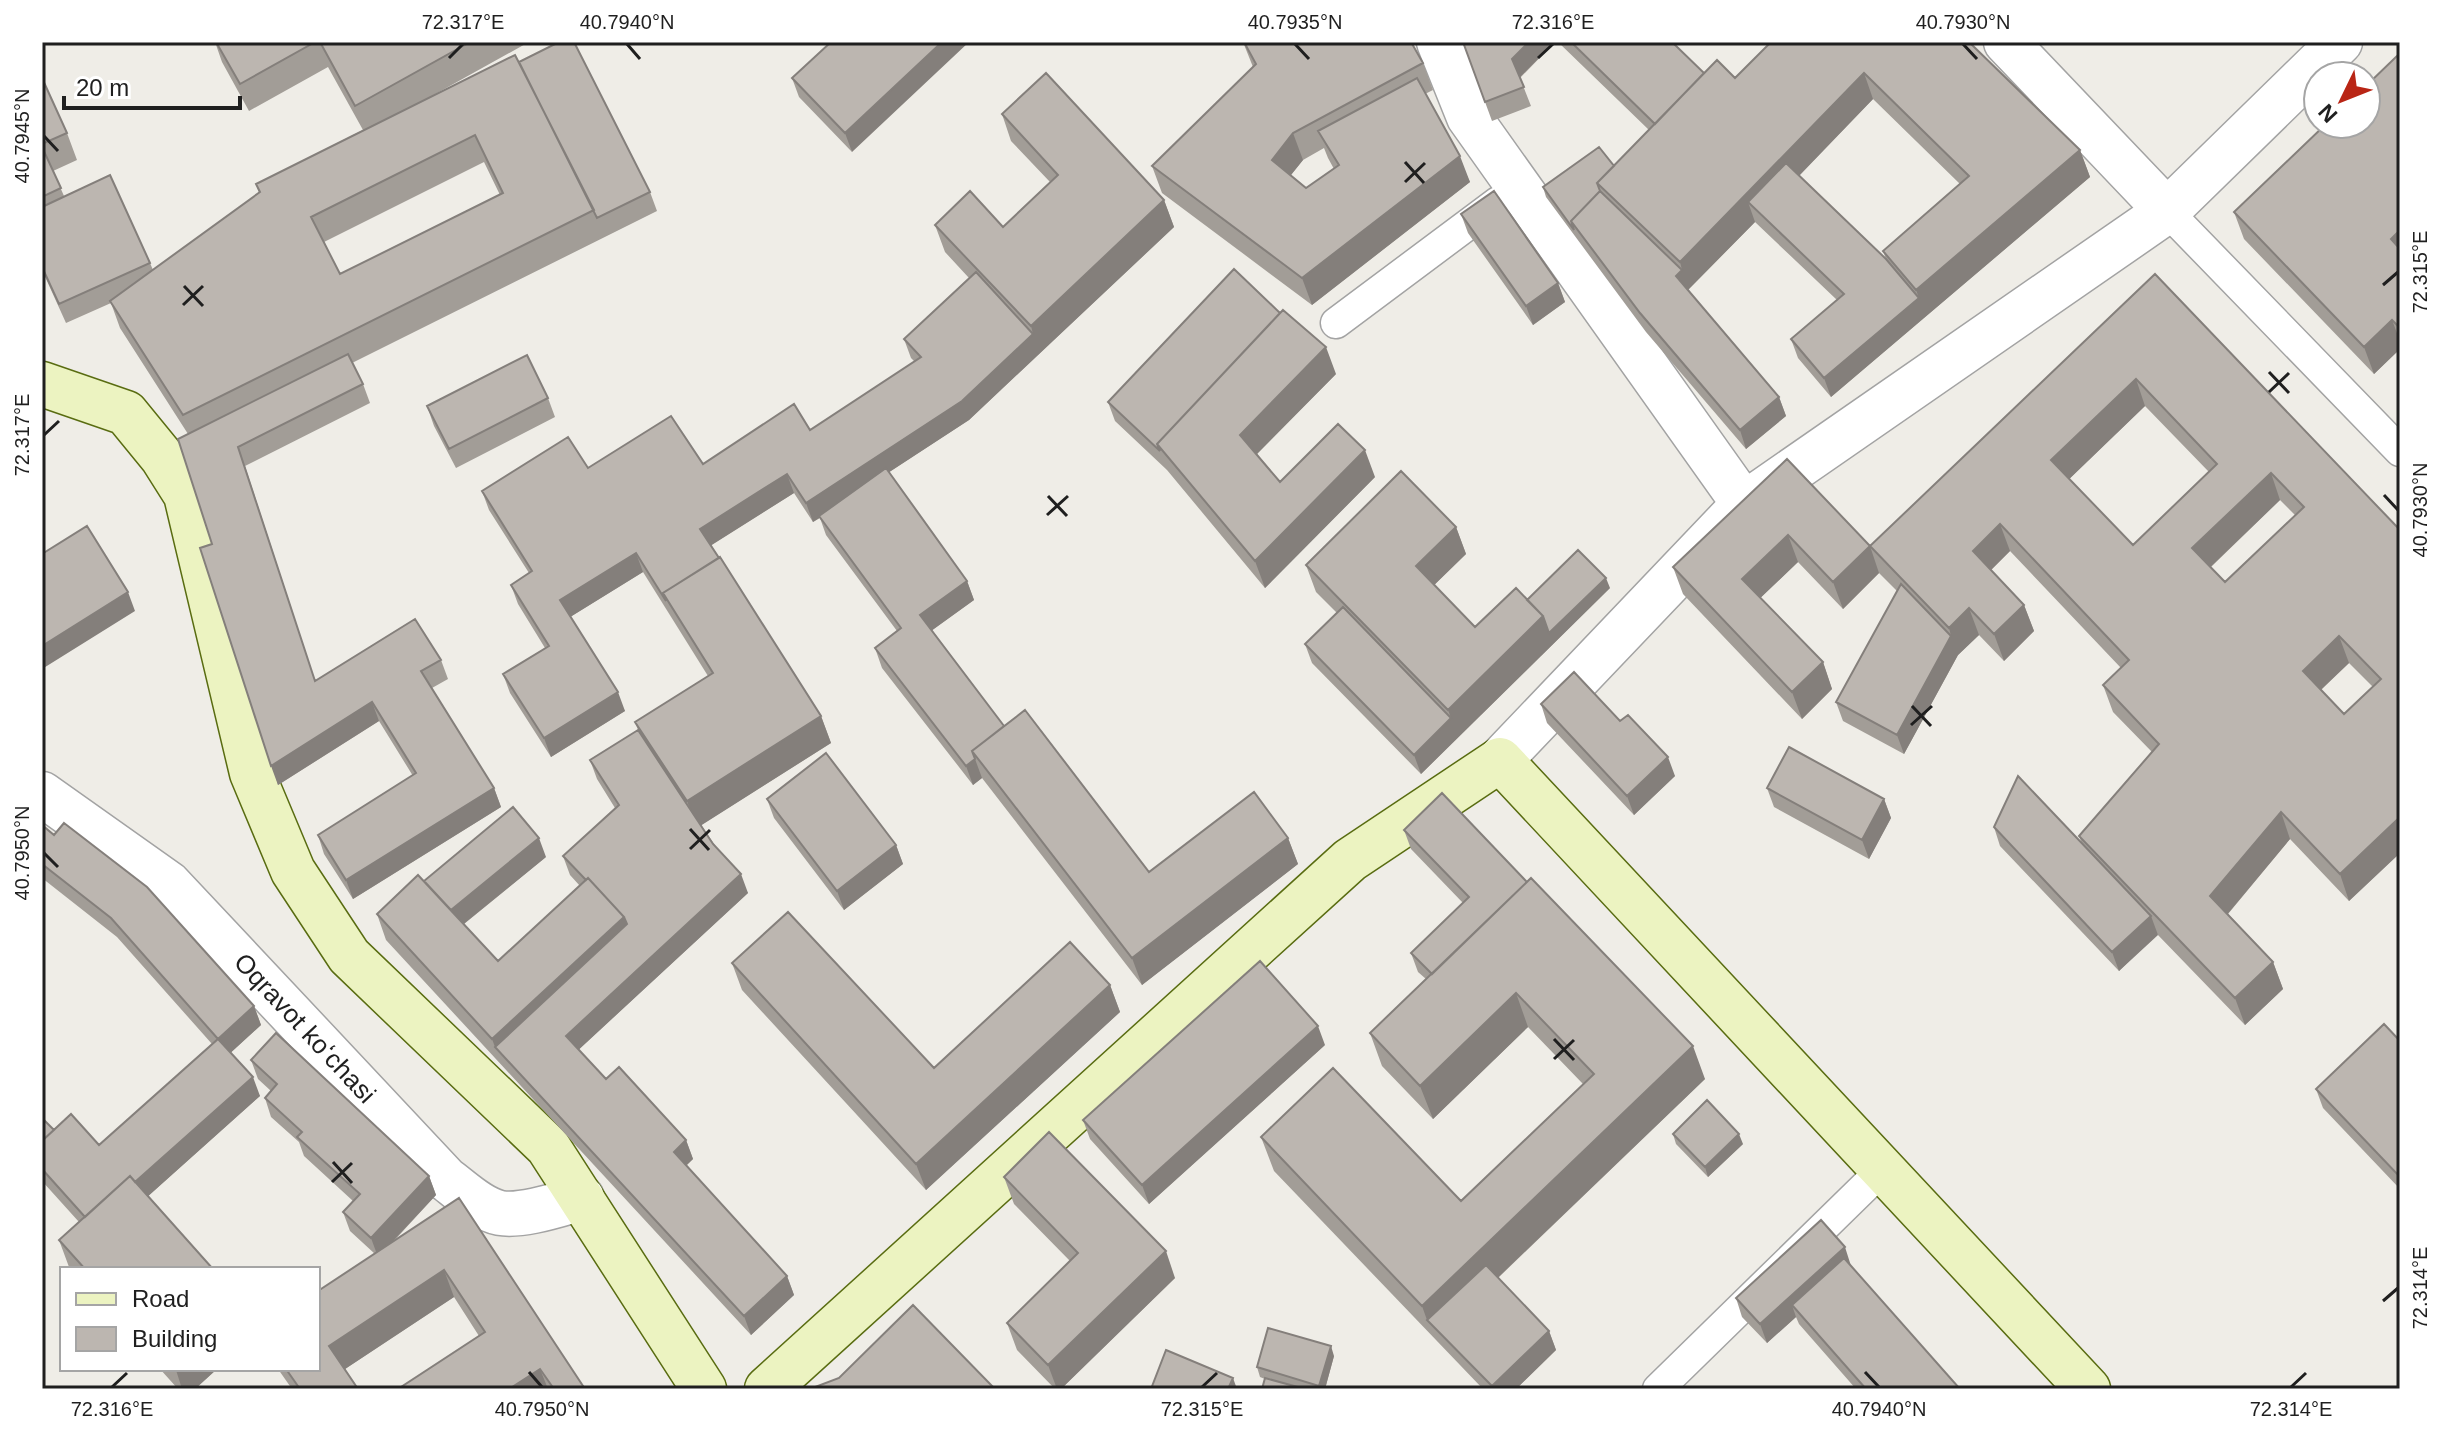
<svg xmlns="http://www.w3.org/2000/svg" width="2442" height="1431" viewBox="0 0 2442 1431" font-family="Arial,sans-serif">
<style>
.lines{fill:none;stroke-linecap:round;stroke-linejoin:round}
.lane-casing{stroke:#a3a3a3;stroke-width:33}
.street-casing{stroke:#a3a3a3;stroke-width:47}
.secondary-casing{stroke:#596c11;stroke-width:47}
.lane{stroke:#fff;stroke-width:30}
.street{stroke:#fff;stroke-width:44}
.secondary{stroke:#ecf3c1;stroke-width:44}
.wall{fill:#a29d97;fill-rule:evenodd}
.shaded-wall{fill:#847f7b}
.building{fill:#bcb6b0;stroke:#847f7b;stroke-width:2;fill-rule:evenodd}
.ticks{fill:none;stroke:#1f1f1f;stroke-width:3}
.labels{text-anchor:middle;dominant-baseline:central;stroke-width:8;stroke-linejoin:round;paint-order:stroke}
.street-label{font-size:26px;fill:#1f1f1f;stroke:#fff}
.neatline{fill:none;stroke:#1f1f1f;stroke-width:3}
.ticks-label{font-size:20px;text-anchor:middle;fill:#1f1f1f}
</style>
<rect width="100%" height="100%" fill="#efede7"/>
<g class="lines">
<g class="lane-casing">
<path id="lane" d="M2167,211L2400,451
M1336,323L1498,202
M1658,1389L1883,1169"/>
</g>
<g class="street-casing">
<path id="street" d="M1439,42L1469,117L1744,504
M2006,42L2167,211
M1500,760L1744,504L2167,211L2340,42
M42,794L169,884L446,1179C461,1190 480,1209 500,1213C522,1217 560,1204 582,1198"/>
</g>
<g class="secondary-casing">
<path id="secondary" d="M42,384L126,413L162,457L186,495L252,773L293,871L349,956L548,1147L704,1389
M767,1389L1350,860L1500,760L2088,1389"/>
</g>
<use href="#lane" class="lane"/>
<use href="#street" class="street"/>
<use href="#secondary" class="secondary"/>
</g>
<path class="wall" d="M215,42H529L421,102L519,62L650,192L657,211L352,363L363,384L370,403L245,466L315,681L441,660L448,679L432,688L494,788L501,807L353,899L324,854L318,835L413,776L379,721L278,785L212,544L188,434L120,328L111,303L66,323L42,270V78L67,133L77,160L53,171L64,196L150,263L153,270L259,193L256,184L363,130L328,67L249,111L222,62ZM484,162L500,195L340,274L324,242Z
M831,42L852,152L799,97L792,78Z
M1243,42H1411L1423,63L1433,90L1425,94L1470,182L1312,305L1162,193L1152,166L1253,67ZM1324,148L1328,158L1334,169L1306,188L1291,175L1303,160Z
M1463,42H1555L1520,78L1531,106L1492,121Z
M1558,42H1672L1704,73L1735,78L1969,42L2080,150L2090,177L1831,397L1798,358L1791,339L1837,300L1755,222L1688,290L1779,397L1786,416L1746,449L1646,332L1546,197L1543,187L1614,166L1649,130ZM1873,99L1960,184L1883,251L1886,259L1799,176Z
M2400,53V349L2374,374L2244,239L2234,212Z
M1002,114L1164,200L1174,227L969,420L889,472L967,581L974,600L932,630L1004,726L1149,872L1288,838L1298,864L1142,985L982,778L973,785L882,668L875,648L897,631L826,535L820,518L813,522L794,493L711,545L821,716L831,743L701,825L748,893L578,1050L606,1079L686,1140L693,1159L686,1166L787,1276L794,1295L751,1335L386,940L377,914L546,857L464,924L498,961L580,886L570,875L563,856L615,808L597,779L590,760L638,730L635,722L708,676L643,572L570,617L625,711L551,757L510,693L503,674L545,648L518,604L511,585L529,573L489,510L482,491L588,468L703,464L810,430L915,362L911,358L904,339L969,278L945,252L935,225L1003,227L1050,182L1011,141Z
M1461,214L1558,283L1565,302L1533,325L1468,233Z
M2155,274L2400,530V853L2349,901L2290,839L2228,914L2273,962L2283,989L2245,1025L2157,934L2119,971L2000,846L1994,827L2082,844L2079,836L2152,752L2113,712L2103,685L2121,668L2010,551L1991,570L2024,605L2034,631L2004,661L1979,635L1958,655L1904,754L1843,721L1836,702L1897,591L1879,573L1843,609L1798,562L1760,598L1823,662L1832,689L1802,719L1683,594L1673,567L1787,459L1870,546ZM2145,406L2209,472L2133,545L2069,479ZM2280,500L2295,515L2225,582L2211,567ZM2349,663L2373,687L2344,714L2321,690Z
M1336,374L1257,454L1280,482L1375,477L1265,588L1167,470L1115,421L1108,402Z
M548,398L555,417L456,468L434,426L427,406Z
M1456,527L1466,554L1434,585L1475,627L1527,600L1610,588L1421,774L1312,663L1305,644L1337,613L1316,592L1306,565Z
M1541,704L1620,721L1675,776L1634,815L1547,723Z
M1767,788L1884,799L1891,818L1869,859L1774,807Z
M767,799L896,845L903,864L844,910L774,818Z
M42,825L254,1006L261,1025L230,1053L260,1096L148,1196L213,1269H71L69,1267L59,1240L79,1222L42,1181V1118L54,1131L99,1145L212,1044L117,937L42,878Z
M1404,830L1705,1079L1498,1278L1549,1331L1556,1350L1516,1389H1483L1274,1171L1261,1137L1461,1201L1583,1084L1528,1027L1433,1119L1382,1066L1370,1033L1426,979L1418,972L1411,953L1463,903L1411,849Z
M732,963L934,1068L1110,985L1120,1012L926,1190L742,990Z
M2400,1041V1189L2323,1108L2316,1089Z
M1325,1045L1149,1204L1090,1139L1083,1120Z
M251,1060L429,1176L436,1195L392,1243L459,1198L585,1389H398L479,1336L454,1297L345,1369L358,1389H292L278,1369H318L375,1254L350,1231L343,1212L353,1201L304,1156L299,1142L271,1117L265,1098L271,1091L258,1079Z
M1673,1134L1743,1144L1708,1177L1676,1144Z
M1004,1177L1175,1278L1061,1389H1055L1017,1350L1007,1323L1070,1261L1014,1204Z
M1851,1266L1960,1389H1856L1799,1324L1796,1317L1767,1343L1742,1317L1736,1298Z
M1334,1356L1325,1389H1262L1265,1379L1260,1377L1257,1367Z
M160,1369H217L195,1389H178Z"/>
<path class="shaded-wall" d="M942,42H969L852,152L845,133Z
M1529,42H1555L1519,78L1512,59Z
M1864,73L1873,99L1761,215L1748,202L1755,222L1683,295L1676,276L1682,270L1680,262Z
M1293,133L1303,160L1282,186L1272,160Z
M2080,150L2090,177L1831,397L1824,378L1919,298L1916,290Z
M1460,156L1470,182L1312,305L1302,278Z
M1164,200L1174,227L969,420L813,522L806,503L1033,334L1031,326Z
M2400,230V265L2391,239Z
M1558,283L1565,302L1533,325L1526,306Z
M2392,320L2400,341V349L2374,374L2364,347Z
M1326,347L1336,374L1250,461L1240,435Z
M2136,379L2145,406L2061,487L2051,460Z
M1779,397L1786,416L1746,449L1740,430Z
M1365,450L1375,477L1265,588L1255,561Z
M2271,473L2280,500L2202,575L2192,548Z
M787,474L794,493L707,548L700,529Z
M2000,524L2010,551L1983,578L1973,551Z
M1456,527L1466,554L1426,593L1416,566Z
M1788,535L1798,562L1752,606L1742,579Z
M1870,546L1879,573L1843,609L1833,582Z
M636,553L643,572L567,619L560,600Z
M1606,578L1610,588L1421,774L1414,755L1451,718L1448,710L1543,616Z
M967,581L974,600L927,634L920,615Z
M128,592L135,611L42,669V646Z
M2024,605L2034,631L2004,661L1994,634Z
M1969,608L1979,635L1958,655L1904,754L1897,735L1951,636L1949,628Z
M2339,636L2349,663L2312,698L2303,671Z
M1823,662L1832,689L1802,719L1792,692Z
M618,692L625,711L551,757L544,738Z
M372,702L379,721L278,785L271,766Z
M821,716L831,743L697,828L687,801Z
M1668,757L1675,776L1634,815L1627,796Z
M975,759L982,778L973,785L966,766Z
M494,788L501,807L353,899L346,880Z
M1884,799L1891,818L1869,859L1862,840Z
M2281,812L2290,839L2220,923L2210,896Z
M2400,817V853L2349,901L2340,874Z
M539,838L546,857L455,931L448,912Z
M1288,838L1298,864L1142,985L1132,958Z
M896,845L903,864L844,910L837,891Z
M741,874L748,893L573,1055L566,1036Z
M2151,916L2158,935L2119,971L2112,952Z
M624,917L634,943L495,1047L492,1039Z
M2273,962L2283,989L2245,1025L2235,998Z
M1110,985L1120,1012L926,1190L916,1164Z
M1516,993L1528,1027L1433,1119L1420,1086Z
M254,1006L261,1025L225,1058L218,1039Z
M1318,1026L1325,1045L1149,1204L1142,1185Z
M1693,1046L1705,1079L1440,1333L1427,1320L1422,1306Z
M253,1077L260,1096L97,1242L90,1223Z
M1739,1134L1743,1144L1708,1177L1705,1167Z
M686,1140L693,1159L680,1171L674,1152Z
M429,1176L436,1195L378,1257L371,1238Z
M1845,1247L1851,1266L1792,1305L1796,1317L1767,1343L1760,1324Z
M1166,1251L1175,1278L1061,1389H1057L1048,1365Z
M444,1270L454,1297L339,1373L329,1346Z
M787,1276L794,1295L751,1335L744,1316Z
M1549,1331L1556,1350L1516,1389H1493L1492,1386Z
M1331,1346L1334,1356L1325,1389H1321L1319,1386Z
M177,1369H217L195,1389H182L176,1370Z
M540,1369L548,1389H509Z
M1233,1378L1237,1389H1228Z"/>
<path class="building" d="M216,42H315L240,84Z
M320,42H470L355,106Z
M559,42H574L650,192L597,218L519,62Z
M831,42H942L845,133L792,78Z
M1244,42H1411L1423,63L1293,133L1272,160L1306,188L1339,165L1318,131L1417,78L1460,156L1302,278L1152,166L1256,64Z
M1463,42H1529L1512,59L1524,87L1485,102Z
M1571,42H1672L1704,73L1655,124Z
M1771,42H1969L2080,150L1916,290L1883,251L1969,176L1864,73L1680,262L1597,183L1717,60L1735,78Z
M2400,53V230L2391,239L2400,249V328L2392,320L2364,347L2234,212L2326,124H2366V86Z
M515,55L594,210L183,415L110,301L260,192L256,184ZM475,135L503,193L340,274L311,217Z
M1046,73L1164,200L1031,326L935,225L970,191L1003,227L1058,175L1002,114Z
M42,78L67,133L42,144Z
M42,147L61,188L42,197Z
M1599,147L1614,166L1597,183L1600,191L1571,221L1574,230L1543,187Z
M1786,163L1886,259L1919,298L1824,378L1791,339L1844,294L1748,202Z
M110,175L150,263L59,304L42,267V207Z
M1494,191L1558,283L1526,306L1461,214Z
M1600,191L1682,270L1676,276L1779,397L1740,430L1640,313L1571,221Z
M1234,269L1280,313L1157,444L1160,451L1108,402Z
M976,272L1033,334L962,401L806,503L787,474L700,529L719,558L663,593L666,601L636,553L560,600L618,692L544,738L503,674L549,646L511,585L532,571L482,491L568,437L588,468L671,416L703,464L794,404L810,430L921,357L904,339Z
M2155,274L2400,530V817L2340,874L2281,812L2210,896L2273,962L2235,998L2079,836L2159,744L2103,685L2129,660L2000,524L1973,551L2024,605L1994,634L1969,608L1949,628L1870,546ZM2136,379L2217,464L2133,545L2051,460ZM2271,473L2304,507L2225,582L2192,548ZM2339,636L2381,679L2344,714L2303,671Z
M1283,310L1326,347L1240,435L1280,482L1338,424L1365,450L1255,561L1157,444Z
M348,354L363,384L238,447L315,681L415,619L441,660L421,671L494,788L346,880L318,835L416,773L372,702L271,766L200,548L212,544L178,439Z
M527,355L548,398L449,449L427,406Z
M1787,459L1870,546L1833,582L1788,535L1742,579L1823,662L1792,692L1673,567Z
M886,468L967,581L920,615L1004,726L972,751L975,759L966,766L875,648L901,628L819,516Z
M1401,471L1456,527L1416,566L1475,627L1516,588L1543,616L1448,710L1306,565Z
M87,526L128,592L42,646V554Z
M1578,550L1606,578L1549,633L1543,616L1527,600Z
M720,557L821,716L687,801L635,722L713,673L663,593Z
M1901,584L1951,636L1897,735L1836,702Z
M1343,607L1451,718L1414,755L1305,644Z
M1574,672L1620,721L1628,715L1668,757L1627,796L1541,704Z
M1025,710L1149,872L1254,792L1288,838L1132,958L972,751Z
M638,730L713,844L741,874L566,1036L606,1079L619,1067L686,1140L674,1152L787,1276L744,1316L495,1047L627,924L624,917L588,878L586,880L563,856L619,805L590,760Z
M1789,747L1884,799L1862,840L1767,788Z
M826,753L896,845L837,891L767,799Z
M2018,776L2151,916L2112,952L1994,827Z
M1442,793L1527,882L1432,974L1411,953L1469,897L1404,830Z
M513,807L539,838L451,910L424,881Z
M64,823L147,887L254,1006L218,1039L111,918L42,864V825L54,835Z
M418,875L498,961L588,878L624,917L492,1039L377,914Z
M1531,878L1693,1046L1422,1306L1261,1137L1333,1068L1461,1201L1594,1074L1516,993L1420,1086L1370,1033Z
M788,912L934,1068L1070,942L1110,985L916,1164L732,963Z
M1260,961L1318,1026L1142,1185L1083,1120Z
M2384,1024L2400,1041V1177L2316,1089Z
M276,1033L429,1176L371,1238L343,1212L360,1194L297,1137L302,1132L265,1098L277,1084L251,1060Z
M218,1039L253,1077L135,1182L130,1176L85,1217L42,1169V1141L71,1114L99,1145Z
M1707,1100L1739,1134L1705,1167L1673,1134Z
M42,1118L54,1130L42,1141Z
M1049,1132L1166,1251L1048,1365L1007,1323L1078,1253L1004,1177Z
M130,1176L213,1269H85L59,1240Z
M459,1198L585,1389H554L540,1369L509,1389H398L485,1332L444,1270L329,1346L358,1389H300L286,1369H318V1291Z
M1821,1220L1845,1247L1760,1324L1736,1298Z
M1844,1258L1960,1389H1866L1792,1305Z
M1486,1265L1549,1331L1492,1386L1427,1320Z
M913,1305L995,1389H810L839,1378Z
M1268,1328L1331,1346L1319,1386L1257,1367Z
M1166,1350L1233,1378L1228,1389H1151Z
M1265,1378L1305,1389H1262Z"/>
<path class="ticks" d="M627,44L640,59M1295,44L1309,59M1963,44L1977,59M449,58L463,44M1538,58L1553,44M44,136L58,151M1405,162L1424,183M1405,182L1425,163M2383,285L2398,272M184,286L203,306M183,305L203,286M2269,372L2289,393M2269,392L2289,373M44,435L59,421M2384,495L2398,510M1048,496L1067,516M1047,515L1068,496M1912,706L1931,726M1911,725L1932,706M690,829L709,850M690,849L710,830M44,853L58,867M1554,1039L1574,1060M1554,1059L1574,1040M333,1162L352,1183M332,1182L352,1163M2383,1301L2398,1288M529,1372L542,1387M1865,1372L1879,1387M112,1387L127,1373M1202,1387L1217,1373M2291,1387L2306,1373"/>
<g class="labels">
<g class="street-label">
<text transform="translate(305 1028) rotate(47)">Oqravot koʻchasi</text>
</g>
</g>
<rect width="2442" height="1431" fill="none" stroke="#ffffff" stroke-width="88"/>
<rect x="60" y="1267" width="260" height="104" fill="#ffffff" stroke="#a5a5a5" stroke-width="2"/>
<rect x="76" y="1293" width="40" height="12" fill="#ecf3c1" stroke="#a5a5a5" stroke-width="2"/>
<text x="132" y="1307" font-size="24" fill="#1f1f1f">Road</text>
<rect x="76" y="1327" width="40" height="24" fill="#bcb6b0" stroke="#a5a5a5" stroke-width="2"/>
<text x="132" y="1347" font-size="24" fill="#1f1f1f">Building</text>
<g transform="translate(2342 100) rotate(227)"><circle r="38" fill="#ffffff" stroke="#a5a5a5" stroke-width="2"/>
<path d="M0-6L14 30L0 20L-14 30Z" fill="#b92515"/>
<text y="-12" font-size="22" font-weight="bold" text-anchor="middle" fill="#1f1f1f">N</text>
</g>
<path d="M64 96v12h176v-12" fill="none" stroke="#1f1f1f" stroke-width="4"/>
<text x="76" y="96" font-size="24" fill="#1f1f1f" stroke="#ffffff" stroke-width="6" paint-order="stroke">20 m</text>
<rect x="44" y="44" width="2354" height="1343" class="neatline"/>
<g class="ticks-label">
<text x="463" y="29">72.317°E</text>
<text x="627" y="29">40.7940°N</text>
<text x="1295" y="29">40.7935°N</text>
<text x="1553" y="29">72.316°E</text>
<text x="1963" y="29">40.7930°N</text>
<text transform="translate(22 136) rotate(-90)" y="7">40.7945°N</text>
<text transform="translate(2420 272) rotate(-90)" y="7">72.315°E</text>
<text transform="translate(22 435) rotate(-90)" y="7">72.317°E</text>
<text transform="translate(2420 510) rotate(-90)" y="7">40.7930°N</text>
<text transform="translate(22 853) rotate(-90)" y="7">40.7950°N</text>
<text transform="translate(2420 1288) rotate(-90)" y="7">72.314°E</text>
<text x="112" y="1416">72.316°E</text>
<text x="542" y="1416">40.7950°N</text>
<text x="1202" y="1416">72.315°E</text>
<text x="1879" y="1416">40.7940°N</text>
<text x="2291" y="1416">72.314°E</text>
</g>
</svg>
